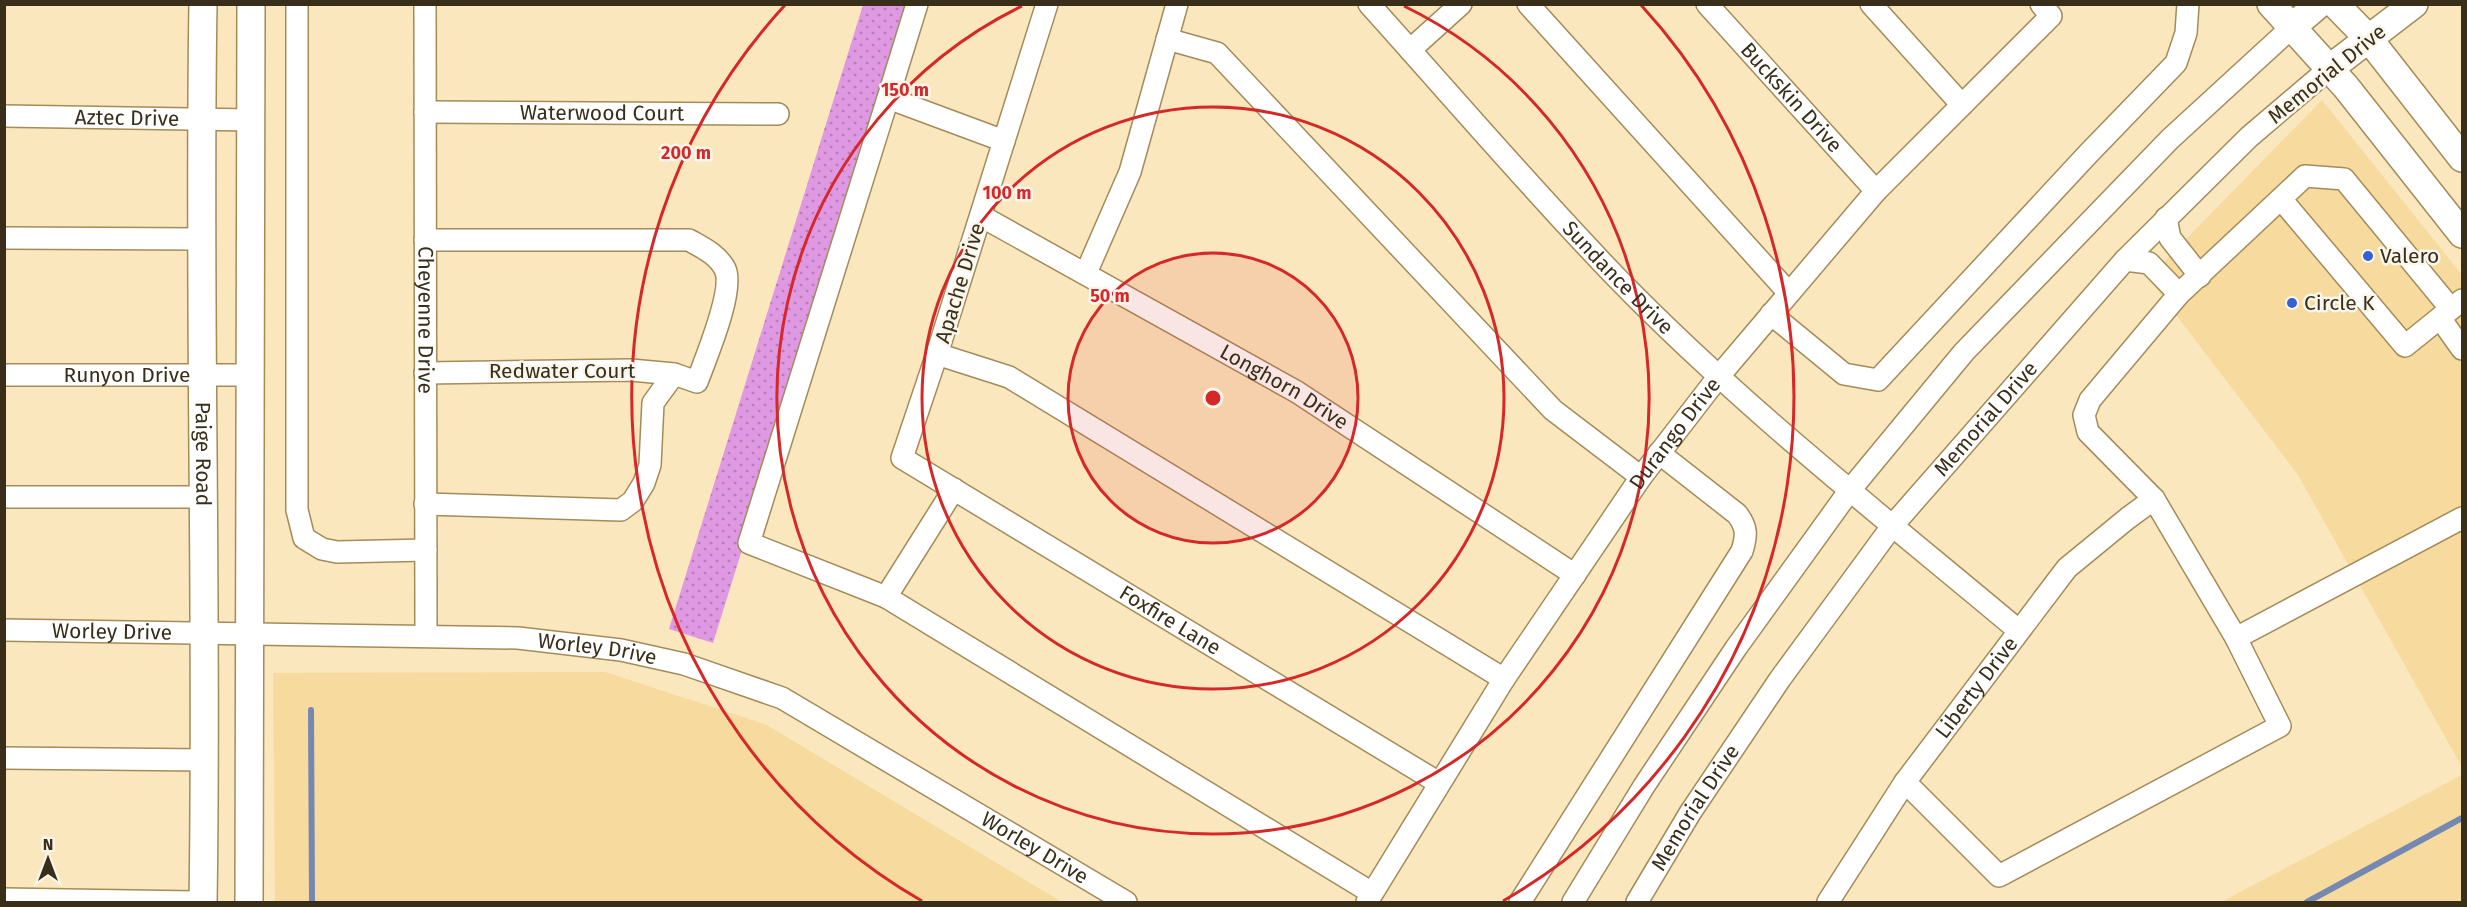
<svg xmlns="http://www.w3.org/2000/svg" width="2467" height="907" viewBox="0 0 2467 907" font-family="'Fira Sans',sans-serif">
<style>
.built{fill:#f7da9e}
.park{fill:url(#park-dots)}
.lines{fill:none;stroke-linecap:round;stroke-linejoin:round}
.stream{stroke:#7588b1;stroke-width:6}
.minor-casing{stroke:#a38b5a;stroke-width:24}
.major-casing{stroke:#a38b5a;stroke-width:30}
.minor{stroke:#fff;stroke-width:21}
.major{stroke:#fff;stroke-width:27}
.ring{fill:none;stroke:#d62828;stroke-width:3}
.poi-dot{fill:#3661d1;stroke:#fbf6ec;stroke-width:2}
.labels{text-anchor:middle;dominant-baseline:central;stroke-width:5;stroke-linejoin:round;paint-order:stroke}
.street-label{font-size:21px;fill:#382e19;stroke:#fbf6ec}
.poi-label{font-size:21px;fill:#382e19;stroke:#fbf6ec;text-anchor:start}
.centre{fill:#d62828;stroke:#fbf6ec;stroke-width:3}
.ring-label{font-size:18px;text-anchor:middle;font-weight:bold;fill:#d62828;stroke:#fbf6ec;stroke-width:5;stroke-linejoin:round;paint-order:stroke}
</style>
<defs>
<pattern id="park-dots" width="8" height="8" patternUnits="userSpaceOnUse" patternTransform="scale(1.5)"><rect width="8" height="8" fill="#df98e2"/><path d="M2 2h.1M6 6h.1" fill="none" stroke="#b67cb6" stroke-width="1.8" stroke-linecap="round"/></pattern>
</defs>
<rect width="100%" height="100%" fill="#fbe7bd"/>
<path class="built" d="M2322,100L2462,275V767L2298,475L2148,278Z
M605,672L765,724L1062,902H275L273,673Z
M2462,775V902H2221Z"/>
<path class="park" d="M863,5H912L713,643L669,629Z"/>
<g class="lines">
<path class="stream" d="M311,710L312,902
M2307,902L2462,818"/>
<g class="minor-casing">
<g id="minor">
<path d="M297,4V510L304,538L322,549L337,552L426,550"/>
<path id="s1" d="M425,4L426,635"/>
<path id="s2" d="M1047,4L937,354L902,458L1439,783"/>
<path id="s3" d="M1369,4C1451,95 1531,189 1616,277C1740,405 1882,516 2018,630"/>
<path d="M1528,4L1789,293"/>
<path id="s4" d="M1707,4L1876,191"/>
<path d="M1871,4L1962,105"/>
<path d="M1167,39L1217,53L1553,410L1641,477"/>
<path d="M1410,50L1461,4"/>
<path d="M888,98L917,4"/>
<path id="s5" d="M425,112L778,114"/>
<path id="s6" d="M4,116L251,120"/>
<path d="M2281,199L2405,346L2462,300"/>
<path id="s7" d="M981,216L1297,392L1575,575"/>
<path d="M2166,218L2170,238L2200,276"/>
<path d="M4,238L200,239"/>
<path d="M425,240H689C703,248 717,254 725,269C735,290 705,360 697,382L674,374L631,370L425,373"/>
<path d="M2125,260L2149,263L2179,294"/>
<path d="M1086,273L1130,172L1177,4"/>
<path d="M1771,314L1844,374L1878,380L2088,154L2176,63L2186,33L2188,4"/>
<path d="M2440,318L2462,349"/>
<path d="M937,354L1009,377L1504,679"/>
<path id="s8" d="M4,375H249"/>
<path d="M954,489L886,597L1372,893"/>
<path d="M4,497H204"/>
<path d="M425,504L621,510L633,501L644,483L650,465L653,403L674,374"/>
<path d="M886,597L749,543L888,98L1004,141"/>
<path id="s9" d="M4,630L518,638L621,650L684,664L782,698L1126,902"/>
<path d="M2236,638L2154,499L2088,432L2084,415L2090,400L2179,294L2305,176L2344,179L2451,309"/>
<path d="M4,758L206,760"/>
<path d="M1905,782L1999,876L2280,726L2236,638L2462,518"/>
<path d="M4,899L194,902"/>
<path id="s10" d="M1367,902L1504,679L1641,477L1719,376L1876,191L2051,16L2041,4"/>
<path d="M1520,902L1742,551C1747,535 1747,527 1737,514L1659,453"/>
<path d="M1573,902L1644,786L1736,648L1850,490L1964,352L2170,139L2291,28"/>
<path id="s11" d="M1637,902L1690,813L1780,679L1893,525L2125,260L2249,137L2329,69"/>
<path id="s12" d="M1828,902L1905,782L2067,568L2128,518L2154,499"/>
</g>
</g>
<g class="major-casing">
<g id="major">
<path id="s13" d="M203,4C198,304 208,603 203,902"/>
<path d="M2271,4L2346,87L2462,234"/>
<path d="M2335,4L2369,39L2462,158"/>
<path d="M2291,28L2319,4"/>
<path d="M2329,69L2414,4"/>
<path d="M249,902L251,4"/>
</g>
</g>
<use href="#minor" class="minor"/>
<use href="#major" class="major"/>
</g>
<circle cx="1213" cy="398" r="145" fill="#d62828" fill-opacity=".12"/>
<g class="ring">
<circle cx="1213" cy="398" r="145"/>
<circle cx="1213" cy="398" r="291"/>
<path d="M1404 6A436 436 0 1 1 1022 6"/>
<path d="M922 901A581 581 0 0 1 785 5M1641 5A581 581 0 0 1 1503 901"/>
</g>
<g class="poi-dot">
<circle cx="2368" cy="256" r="6"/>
<circle cx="2292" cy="303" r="6"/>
</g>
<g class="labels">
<g class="street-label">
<text transform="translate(2327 74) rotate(-39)">Memorial Drive</text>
<text stroke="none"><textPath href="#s4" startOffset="126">Buckskin Drive</textPath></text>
<text stroke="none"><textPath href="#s5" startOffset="177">Waterwood Court</textPath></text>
<text stroke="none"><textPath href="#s6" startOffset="123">Aztec Drive</textPath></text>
<text stroke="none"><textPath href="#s3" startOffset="370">Sundance Drive</textPath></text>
<text transform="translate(960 283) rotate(-73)">Apache Drive</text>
<text stroke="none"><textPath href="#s1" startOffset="316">Cheyenne Drive</textPath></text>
<text x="562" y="371">Redwater Court</text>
<text stroke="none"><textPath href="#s8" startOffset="123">Runyon Drive</textPath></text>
<text stroke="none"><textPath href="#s7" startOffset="348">Longhorn Drive</textPath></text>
<text stroke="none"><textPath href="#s11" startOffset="597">Memorial Drive</textPath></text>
<text stroke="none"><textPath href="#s10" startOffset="561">Durango Drive</textPath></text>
<text stroke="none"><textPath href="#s13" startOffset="450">Paige Road</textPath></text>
<text stroke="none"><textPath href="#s2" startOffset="790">Foxfire Lane</textPath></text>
<text stroke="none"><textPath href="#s9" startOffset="108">Worley Drive</textPath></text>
<text stroke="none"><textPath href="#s9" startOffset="594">Worley Drive</textPath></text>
<text stroke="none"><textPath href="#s12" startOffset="261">Liberty Drive</textPath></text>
<text stroke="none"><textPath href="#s11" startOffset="111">Memorial Drive</textPath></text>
<text stroke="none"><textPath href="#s9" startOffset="1080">Worley Drive</textPath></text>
</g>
<g class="poi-label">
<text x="2380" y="256">Valero</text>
<text x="2304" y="303">Circle K</text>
</g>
</g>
<circle cx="1213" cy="398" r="9" class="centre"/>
<g class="ring-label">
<text x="905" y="96">150 m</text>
<text x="686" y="159">200 m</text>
<text x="1007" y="199">100 m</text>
<text x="1110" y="302">50 m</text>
</g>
<rect width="2467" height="907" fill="none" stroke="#382e19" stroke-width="12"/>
<g transform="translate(48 859)" stroke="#fbf6ec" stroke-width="4.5" paint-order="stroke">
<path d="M0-4.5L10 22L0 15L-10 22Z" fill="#382e19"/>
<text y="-9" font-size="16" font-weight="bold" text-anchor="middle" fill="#382e19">N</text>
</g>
</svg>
